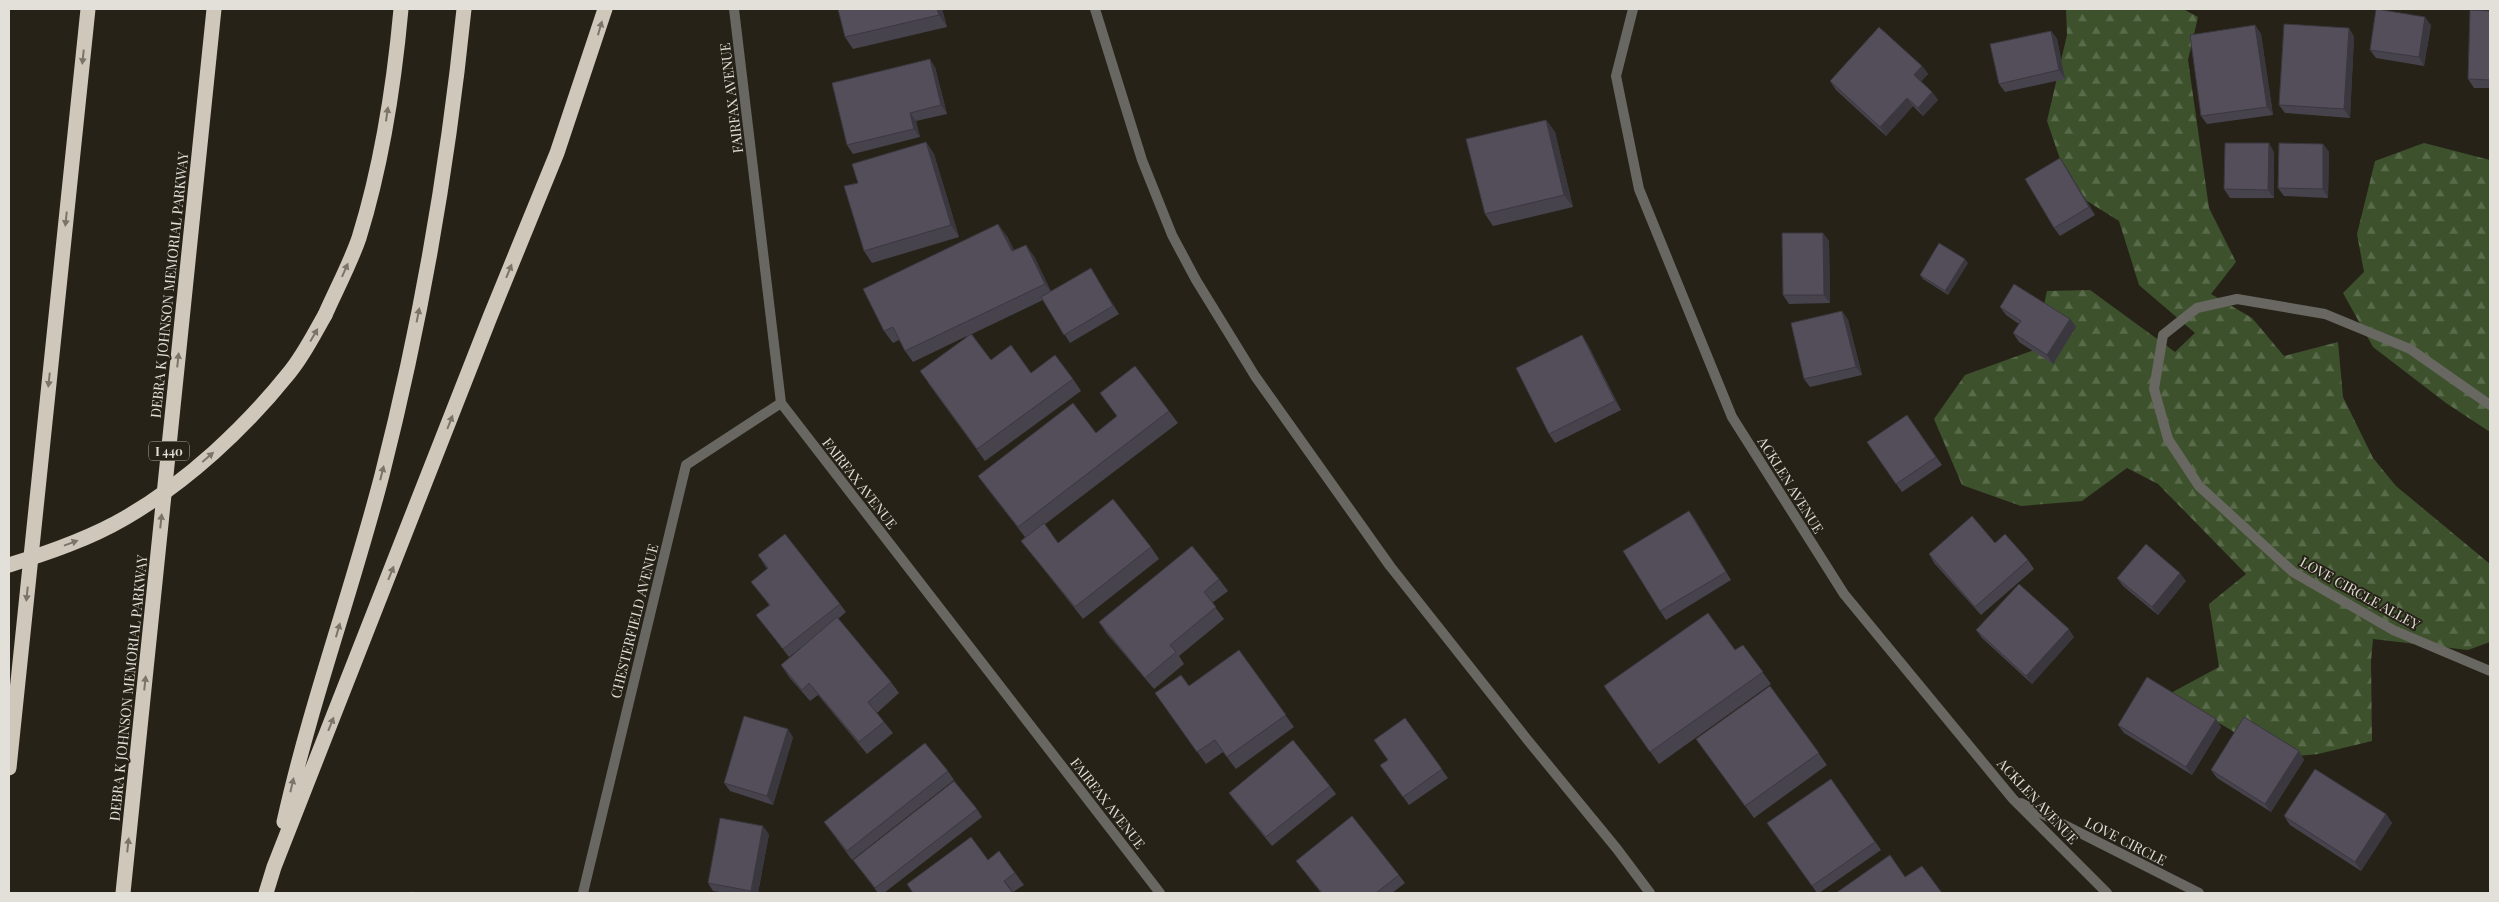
<svg xmlns="http://www.w3.org/2000/svg" width="2499" height="902" viewBox="0 0 2499 902" font-family="'Playfair Display',serif">
<style>
.forest{fill:url(#forest-firs)}
.lines{fill:none;stroke-linecap:round;stroke-linejoin:round}
.service{stroke:#696762;stroke-width:10}
.minor{stroke:#696762;stroke-width:10}
.motorway{stroke:#cec7ba;stroke-width:15}
.motorway-bridge{stroke:#cec7ba;stroke-width:15}
.wall{fill:#47434d}
.shaded-wall{fill:#3a373f}
.building{fill:#534e5a;stroke:#3a373f}
.oneway{fill:#7a7469}
.labels{text-anchor:middle;dominant-baseline:central;stroke-width:4;stroke-linejoin:round;paint-order:stroke}
.shield{fill:#262218;stroke:#aaa79f;stroke-width:1}
.shield-label{font-size:12px;font-weight:bold;fill:#e3e0d9}
.street-label{font-size:14px;fill:#e3e0d9;stroke:#262218}
</style>
<defs>
<pattern id="forest-firs" width="22" height="20" patternUnits="userSpaceOnUse" patternTransform="scale(1.25)"><rect width="22" height="20" fill="#3d522c"/><path d="M5 1l3.5 6h-7zM16 11l3.5 6h-7z" fill="#596b4a"/></pattern>
</defs>
<rect width="100%" height="100%" fill="#262218"/>
<path class="forest" d="M2066,9H2183L2198,17L2188,60L2209,208L2236,262L2211,294L2252,318L2284,356L2338,342L2343,397L2373,458L2396,486L2490,564V642L2468,650L2373,639L2371,661L2372,741L2318,754L2269,759L2231,730L2169,694L2219,667L2209,604L2246,574L2158,484L2127,468L2082,501L2021,506L1962,485L1934,419L1965,375L2034,350L2047,291L2090,290L2175,352L2195,333L2139,285L2119,221L2071,191L2047,121L2067,35Z
M2424,143L2490,160V432L2446,403L2373,347L2343,293L2364,272L2357,234L2375,161Z"/>
<g class="lines">
<path class="service" d="M1095,9L1142,160L1172,235L1196,280L1255,376L1390,566L1526,738L1617,849L1650,893
M2490,405L2410,349L2325,314L2237,299L2197,308L2163,335L2154,389L2168,439L2199,486L2293,572L2393,630L2490,671"/>
<path class="minor" d="M734,9L781,403L1160,893
M1633,9L1616,76L1639,189L1732,417L1844,594L2013,799L2107,893
M2021,803L2199,893
M583,893L686,465L781,403"/>
<path class="motorway" d="M325,315C336,290 350,264 359,238C382,164 394,86 401,9
M9,768L88,9
M284,822C310,705 352,591 382,475C421,322 448,166 464,9
M123,893L214,9
M266,893L274,867L490,317L557,153L605,9"/>
<path class="motorway-bridge" d="M9,565C48,553 89,539 125,518C187,482 244,429 289,373C304,355 314,334 325,315"/>
</g>
<path class="wall" d="M838,9H942L947,27L853,49L845,37Z
M2490,11V88H2474L2468,79Z
M2255,25L2261,34L2273,115L2207,124L2201,116Z
M2431,25L2424,66L2376,58L2370,50Z
M2349,28L2354,37L2350,118L2285,113L2279,105Z
M2051,31L2057,39L2065,79L2005,92L1999,84Z
M1922,66L1928,74L1921,81L1932,92L1938,100L1923,116L1913,106L1886,136L1836,90L1830,81Z
M935,67L947,114L916,121L920,137L853,154L847,145Z
M1546,120L1555,132L1573,207L1493,226L1485,214Z
M926,142L934,154L959,237L872,263L864,251L858,183Z
M2323,144L2329,152L2328,198L2284,196L2278,188Z
M2274,152V198H2230L2224,189Z
M2066,167L2095,215L2060,236L2054,228Z
M1823,233L1829,241L1830,303L1789,304L1783,295Z
M1007,236L1014,250L1034,256L1051,292L1096,277L1119,314L1070,343L1043,300L972,334L991,360L1031,373L1073,379L1081,391L985,461L928,383L967,336L913,362L905,351L899,340L893,343L884,331Z
M1968,263L1948,295L1923,279L1920,275Z
M2000,307L2070,319L2076,327L2053,364L2019,342L2013,333L2019,324L2006,315Z
M1842,311L1848,320L1862,375L1810,387L1804,379Z
M1587,343L1621,410L1555,443L1549,434Z
M1100,393L1169,411L1178,423L1044,525L1058,543L1151,547L1159,559L1083,619L1030,552L1021,541L1025,537L986,487L978,476L1096,433L1117,416Z
M1907,415L1942,465L1902,492L1867,442Z
M1689,511L1731,580L1666,620L1660,611Z
M1995,543L2028,560L2034,569L1981,615L1934,563L1929,554Z
M758,555L840,604L846,612L838,619L891,682L899,693L877,713L893,733L867,754L818,695L810,701L789,677L781,665L806,644L789,657L756,615L769,605L751,582L767,569Z
M2117,578L2186,581L2158,615L2123,586Z
M1219,579L1228,591L1212,603L1224,619L1179,656L1184,664L1154,689L1107,634L1099,622Z
M1976,630L2074,637L2032,684L1982,638Z
M1743,645L1771,684L1659,764L1604,686L1735,650Z
M1239,650L1294,727L1236,769L1223,752L1206,764L1155,693L1189,686Z
M1770,686L1827,765L1754,818L1696,739Z
M1405,718L1448,778L1409,805L1380,765L1388,760Z
M2216,719L2221,727L2192,775L2124,733L2118,725Z
M793,737L773,805L730,791L724,783Z
M2299,751L2304,760L2271,812L2217,778L2211,770Z
M948,771L954,780L852,860L824,822Z
M1831,779L1881,850L1819,893H1817L1767,823Z
M1330,786L1336,794L1272,846L1235,801L1229,793Z
M977,809L982,817L884,893H878L853,860Z
M2386,814L2392,823L2361,871L2290,825L2284,816Z
M769,834L758,893H726L713,891L708,883Z
M999,851L1024,885L1013,892L988,860Z
M1296,861L1399,875L1405,883L1392,893H1321Z"/>
<path class="shaded-wall" d="M937,9H942L947,27L939,15Z
M2425,17L2431,25L2424,66L2419,57Z
M2255,25L2261,34L2273,115L2267,107Z
M2349,28L2354,37L2350,118L2344,109Z
M2051,31L2057,39L2065,79L2059,70Z
M930,59L935,67L947,114L941,105Z
M1922,66L1928,74L1920,83L1914,75Z
M1932,92L1938,100L1923,116L1918,108Z
M1907,98L1913,106L1886,136L1880,127Z
M910,113L916,121L920,137L914,129Z
M1546,120L1555,132L1573,207L1564,195Z
M926,142L934,154L959,237L951,225Z
M2269,143L2274,152V198L2268,190Z
M2323,144L2329,152L2328,198L2323,189Z
M2060,158L2066,167L2095,215L2089,207Z
M998,224L1007,236L1020,263L1012,251Z
M1823,233L1829,241L1830,303L1824,295Z
M1026,245L1034,256L1053,295L1045,284Z
M1965,259L1968,263L1948,295L1945,291Z
M1842,311L1848,320L1862,375L1856,367Z
M2070,319L2076,327L2053,364L2047,355Z
M1582,335L1587,343L1621,410L1615,401Z
M1689,511L1695,519L1731,580L1726,572Z
M2180,573L2186,581L2158,615L2152,607Z
M2069,629L2074,637L2032,684L2026,676Z
M2216,719L2221,727L2192,775L2186,767Z
M788,729L793,737L773,805L767,796Z
M2299,751L2304,760L2271,812L2265,804Z
M2386,814L2392,823L2361,871L2355,862Z
M763,826L769,834L758,893H753L751,891Z"/>
<path class="building" d="M838,9H937L939,15L845,37Z
M2376,9L2425,17L2419,57L2370,50Z
M2470,10L2490,11V80L2468,79Z
M2284,24L2349,28L2344,109L2279,105Z
M2255,25L2267,107L2201,116L2190,35Z
M1879,27L1922,66L1914,75L1932,92L1918,108L1907,98L1880,127L1830,81Z
M2051,31L2059,70L1999,84L1990,44Z
M930,59L941,105L910,113L914,129L847,145L832,83Z
M1546,120L1564,195L1485,214L1466,139Z
M926,142L951,225L864,251L844,186L858,183L852,164Z
M2225,143H2269L2268,190L2224,189Z
M2279,143L2323,144V189L2278,188Z
M2060,158L2089,207L2054,228L2025,179Z
M998,224L1012,251L1026,245L1045,284L905,351L893,327L884,331L863,289Z
M1782,233H1823L1824,295H1783Z
M1939,243L1965,259L1945,291L1920,275Z
M1091,268L1113,306L1064,335L1041,297Z
M2014,284L2070,319L2047,355L2013,333L2021,321L2000,307Z
M1842,311L1856,367L1804,379L1791,323Z
M971,334L991,360L1011,345L1031,373L1055,355L1073,379L977,449L920,371Z
M1582,335L1615,401L1549,434L1516,368Z
M1135,366L1169,411L1018,527L978,476L1073,403L1096,433L1117,416L1100,393Z
M1907,415L1936,457L1896,484L1867,442Z
M1113,499L1151,547L1075,607L1021,541L1044,523L1058,543Z
M1689,511L1726,572L1660,611L1623,551Z
M1972,516L1995,543L2005,534L2028,560L1975,607L1929,554Z
M785,534L840,604L783,649L756,615L770,605L751,582L768,568L758,555Z
M2146,544L2180,573L2152,607L2117,578Z
M1192,546L1219,579L1204,592L1216,607L1170,645L1176,652L1145,678L1099,622Z
M2019,584L2069,629L2026,676L1976,630Z
M1708,613L1735,650L1743,645L1763,672L1650,752L1604,686Z
M837,617L891,682L868,702L884,722L859,742L809,683L802,690L781,665Z
M1239,650L1286,715L1227,757L1215,740L1197,752L1155,693L1181,675L1189,686Z
M2147,677L2216,719L2186,767L2118,725Z
M1770,686L1819,753L1745,806L1696,739Z
M744,716L788,729L767,796L724,783Z
M2244,717L2299,751L2265,804L2211,770Z
M1405,718L1442,769L1403,797L1380,765L1388,760L1374,740Z
M1293,740L1330,786L1266,837L1229,793Z
M925,743L948,771L847,851L824,822Z
M2315,769L2386,814L2355,862L2284,816Z
M1831,779L1875,842L1812,886L1767,823Z
M954,781L977,809L875,888L853,860Z
M1352,816L1399,875L1376,893H1322L1296,861Z
M720,818L763,826L751,891L708,883Z
M971,837L988,860L999,851L1015,873L1004,881L1013,893H913L907,884Z
M1890,855L1905,877L1922,866L1942,893H1836Z
M411,892L421,893H411Z"/>
<defs><path id="oneway-solid" d="M-6-.8H1V-3.2L6.5 0L1 3.2V.8H-6Z" transform="scale(1.25)"/></defs>
<g class="oneway">
<use href="#oneway-solid" transform="translate(600 28) rotate(-74)"/>
<use href="#oneway-solid" transform="translate(83 57) rotate(96)"/>
<use href="#oneway-solid" transform="translate(387 114) rotate(-82)"/>
<use href="#oneway-solid" transform="translate(66 219) rotate(96)"/>
<use href="#oneway-solid" transform="translate(345 270) rotate(-66)"/>
<use href="#oneway-solid" transform="translate(509 271) rotate(-68)"/>
<use href="#oneway-solid" transform="translate(418 315) rotate(-79)"/>
<use href="#oneway-solid" transform="translate(314 335) rotate(-60)"/>
<use href="#oneway-solid" transform="translate(178 360) rotate(-84)"/>
<use href="#oneway-solid" transform="translate(49 380) rotate(96)"/>
<use href="#oneway-solid" transform="translate(450 422) rotate(-69)"/>
<use href="#oneway-solid" transform="translate(208 457) rotate(-41)"/>
<use href="#oneway-solid" transform="translate(382 473) rotate(-76)"/>
<use href="#oneway-solid" transform="translate(161 521) rotate(-84)"/>
<use href="#oneway-solid" transform="translate(71 543) rotate(-20)"/>
<use href="#oneway-solid" transform="translate(391 573) rotate(-68)"/>
<use href="#oneway-solid" transform="translate(27 594) rotate(96)"/>
<use href="#oneway-solid" transform="translate(338 630) rotate(-74)"/>
<use href="#oneway-solid" transform="translate(145 683) rotate(-84)"/>
<use href="#oneway-solid" transform="translate(331 724) rotate(-68)"/>
<use href="#oneway-solid" transform="translate(292 785) rotate(-77)"/>
<use href="#oneway-solid" transform="translate(128 845) rotate(-84)"/>
</g>
<g class="labels">
<rect class="shield" x="149" y="441.5" width="40" height="19" rx="4"/>
<g class="shield-label">
<text x="169" y="451">I 440</text>
</g>
<g class="street-label">
<text transform="translate(731 98) rotate(-97)">FAIRFAX AVENUE</text>
<text transform="translate(169 285) rotate(-84)">DEBRA K JOHNSON MEMORIAL PARKWAY</text>
<text transform="translate(860 483) rotate(52)">FAIRFAX AVENUE</text>
<text transform="translate(1791 485) rotate(58)">ACKLEN AVENUE</text>
<text transform="translate(2360 593) rotate(29)">LOVE CIRCLE ALLEY</text>
<text transform="translate(634 621) rotate(-76)">CHESTERFIELD AVENUE</text>
<text transform="translate(128 688) rotate(-84)">DEBRA K JOHNSON MEMORIAL PARKWAY</text>
<text transform="translate(2038 801) rotate(47)">ACKLEN AVENUE</text>
<text transform="translate(1108 803) rotate(52)">FAIRFAX AVENUE</text>
<text transform="translate(2126 841) rotate(27)">LOVE CIRCLE</text>
</g>
</g>
<rect width="2499" height="902" fill="none" stroke="#e3e0d9" stroke-width="20"/>
</svg>
